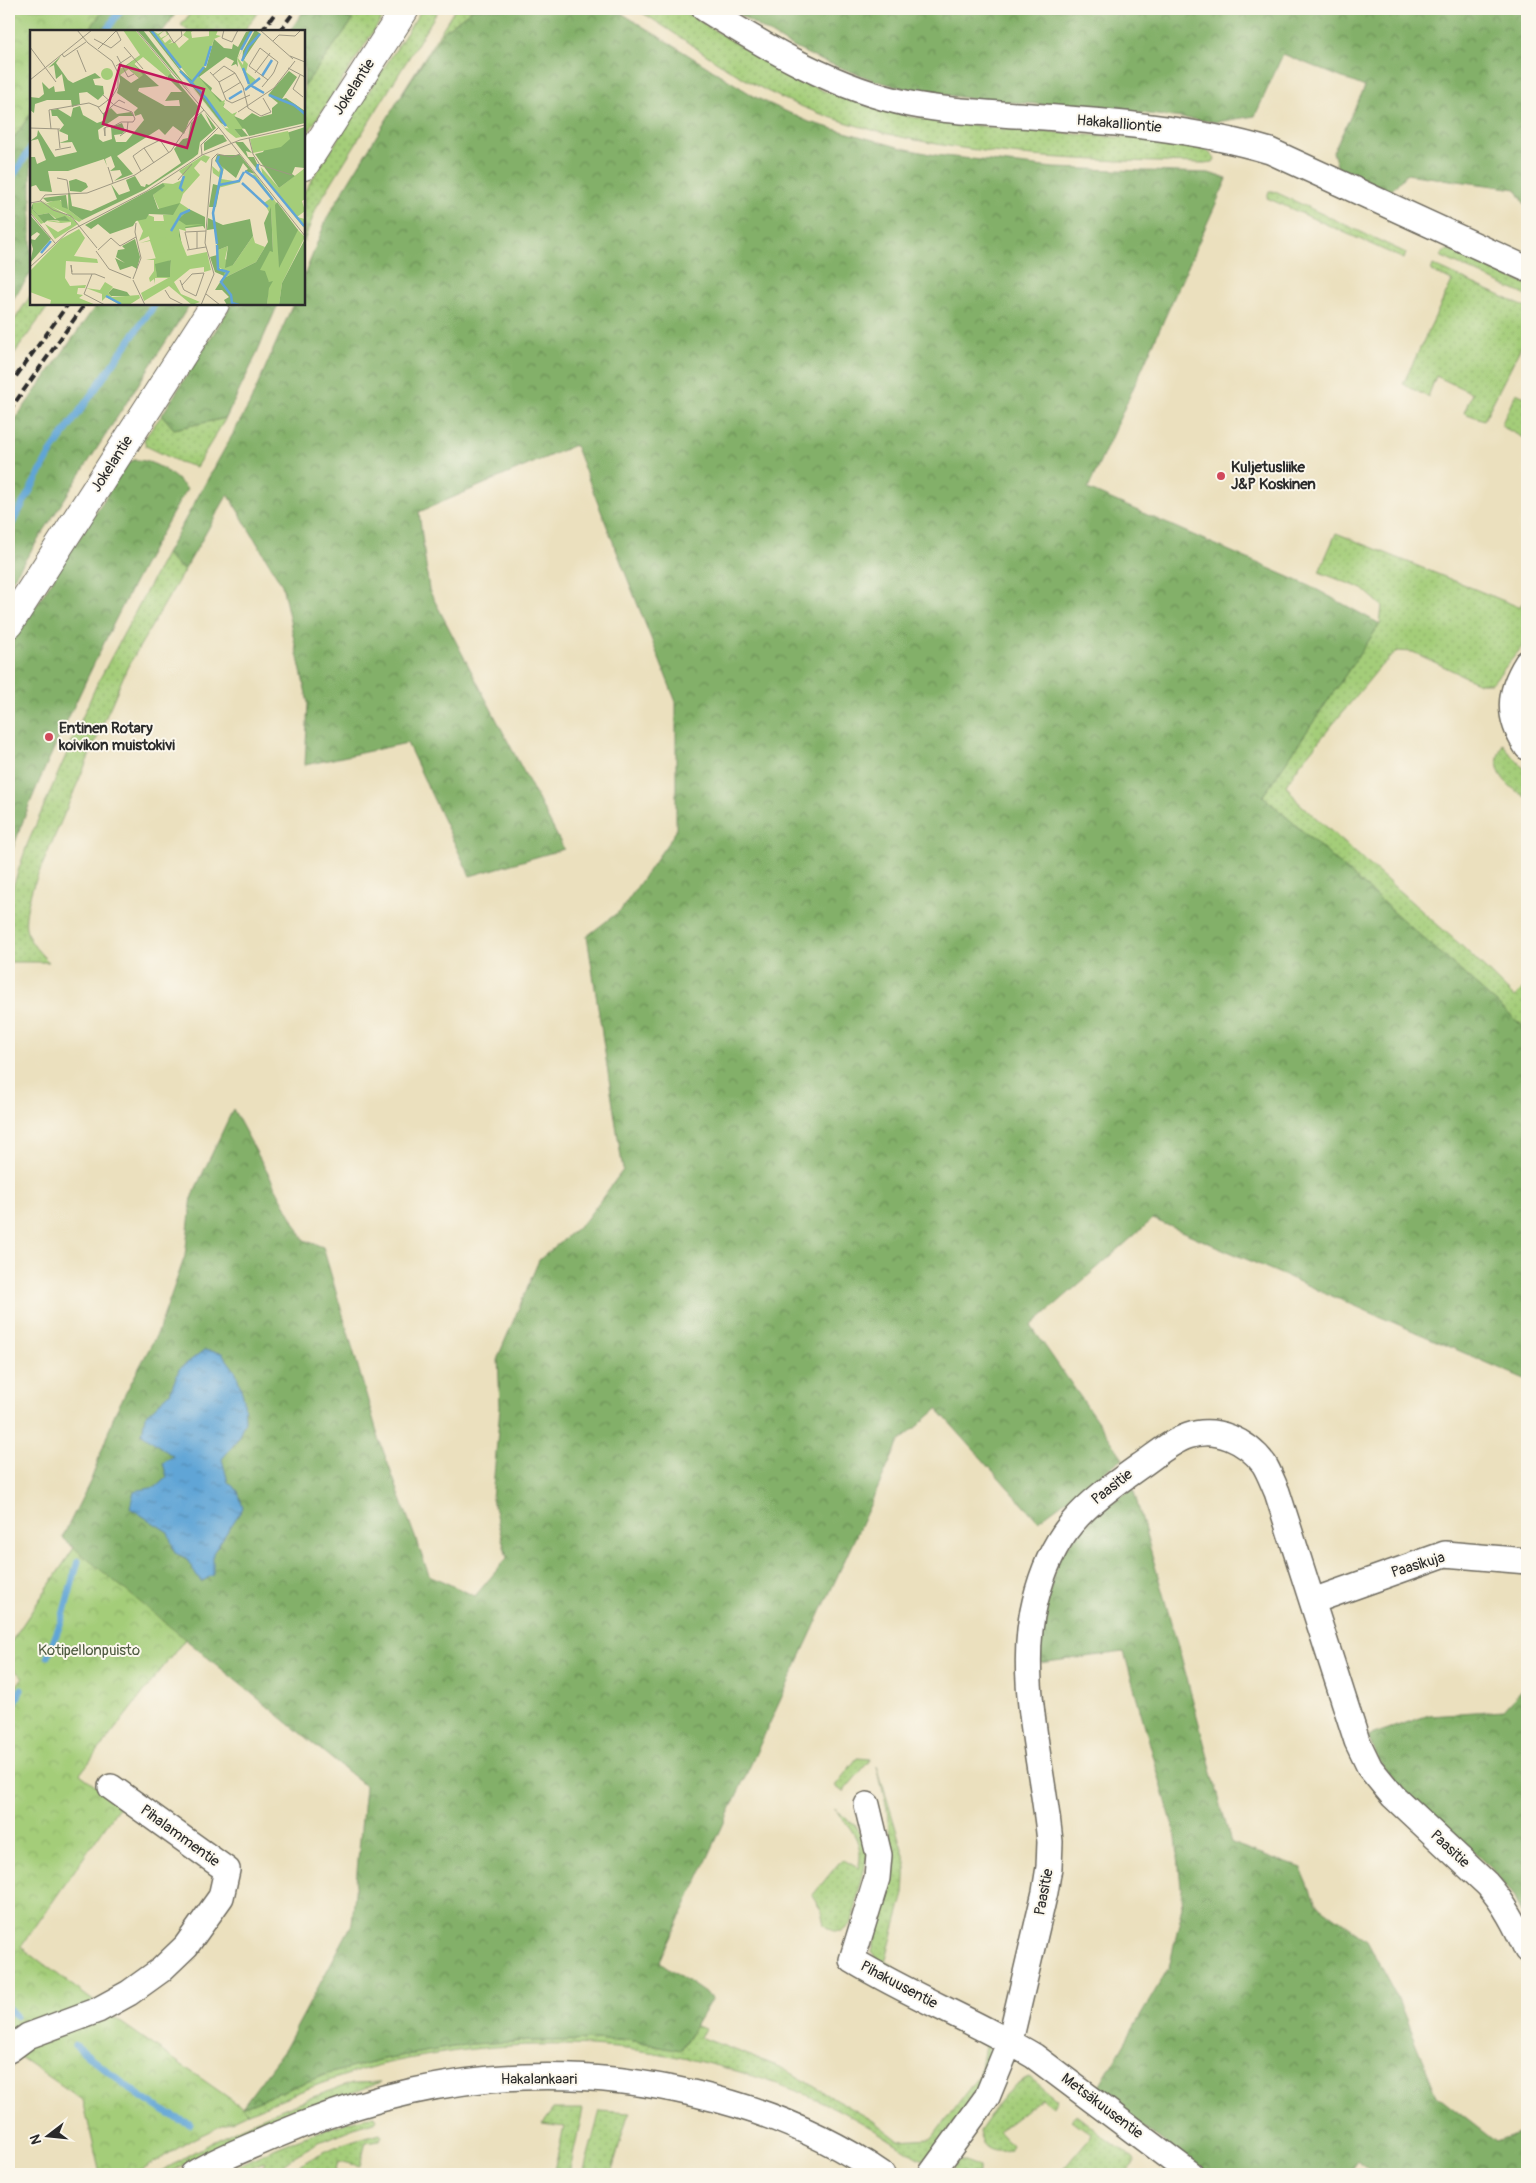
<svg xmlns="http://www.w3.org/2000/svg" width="1536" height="2183" viewBox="0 0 1536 2183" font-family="Pangolin,sans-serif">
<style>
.grass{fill:url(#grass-dots);stroke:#687c52}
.forest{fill:url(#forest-crowns);stroke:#576e4a}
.park{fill:url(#park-crowns);stroke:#687c52}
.water{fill:url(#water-ripples);stroke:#466880}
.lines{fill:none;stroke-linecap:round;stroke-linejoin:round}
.stream{stroke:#61a5d6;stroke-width:7}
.street-casing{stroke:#6e6a5e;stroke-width:28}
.secondary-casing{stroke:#6e6a5e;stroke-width:30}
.street{stroke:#fff;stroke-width:25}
.secondary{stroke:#fff;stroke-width:28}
.rail{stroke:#2b2b2b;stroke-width:4;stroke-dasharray:8 4;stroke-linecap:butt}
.poi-dot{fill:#d1495b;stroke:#fbf7ec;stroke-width:2}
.labels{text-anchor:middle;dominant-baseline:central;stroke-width:4;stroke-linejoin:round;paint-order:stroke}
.street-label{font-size:15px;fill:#2b2b2b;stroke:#fbf7ec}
.poi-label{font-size:15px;font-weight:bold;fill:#2b2b2b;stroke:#fbf7ec;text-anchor:start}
.park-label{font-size:15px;fill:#4f5c42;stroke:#fbf7ec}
.inset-river{fill:none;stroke:#61a5d6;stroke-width:2.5}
.inset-road{fill:none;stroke:#9e9883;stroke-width:1}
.view{fill:#c2185b;fill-opacity:0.15;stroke:#c2185b;stroke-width:2.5}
.inset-edge{fill:none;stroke:#2b2b2b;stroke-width:2.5}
</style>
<defs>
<pattern id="grass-dots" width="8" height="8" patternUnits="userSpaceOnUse" patternTransform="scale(1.25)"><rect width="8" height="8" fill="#a4cd79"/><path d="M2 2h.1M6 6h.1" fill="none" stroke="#8db069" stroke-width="1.8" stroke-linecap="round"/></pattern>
<pattern id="forest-crowns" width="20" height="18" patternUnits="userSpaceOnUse" patternTransform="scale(1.25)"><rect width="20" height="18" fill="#83b069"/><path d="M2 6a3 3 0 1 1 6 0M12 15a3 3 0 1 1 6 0" fill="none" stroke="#6b8f57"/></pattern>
<pattern id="park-crowns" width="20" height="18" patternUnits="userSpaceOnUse" patternTransform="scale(1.25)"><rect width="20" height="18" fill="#a4cd79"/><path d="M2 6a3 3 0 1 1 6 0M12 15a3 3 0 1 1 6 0" fill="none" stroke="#8db069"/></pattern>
<pattern id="water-ripples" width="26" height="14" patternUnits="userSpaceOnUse" patternTransform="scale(1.25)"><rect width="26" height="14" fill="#61a5d6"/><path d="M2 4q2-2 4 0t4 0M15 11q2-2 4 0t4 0" fill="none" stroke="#5087ae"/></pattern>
</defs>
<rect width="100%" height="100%" fill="#fbf7ec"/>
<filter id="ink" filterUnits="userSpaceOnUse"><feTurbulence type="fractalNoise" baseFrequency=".02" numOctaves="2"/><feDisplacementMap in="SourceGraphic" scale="10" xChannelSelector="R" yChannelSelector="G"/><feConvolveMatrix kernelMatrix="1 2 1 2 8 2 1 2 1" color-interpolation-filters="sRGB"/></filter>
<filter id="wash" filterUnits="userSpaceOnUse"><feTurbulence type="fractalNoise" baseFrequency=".0096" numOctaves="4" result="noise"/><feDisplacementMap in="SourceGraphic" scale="20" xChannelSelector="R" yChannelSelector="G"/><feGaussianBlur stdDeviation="1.12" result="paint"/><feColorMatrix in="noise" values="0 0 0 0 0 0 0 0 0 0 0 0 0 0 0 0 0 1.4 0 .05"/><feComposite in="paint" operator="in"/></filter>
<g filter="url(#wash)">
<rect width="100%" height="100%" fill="#ebe0be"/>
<path class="grass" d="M194,9H260L244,31H188L181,25Z
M306,9H388L304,139V86L353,20L333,13H302Z
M422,9H439L317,206L304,241V192Z
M455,9H473L443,32L402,93Z
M636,9H680L779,70L824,91L868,106L912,117L1005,129L1156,140L1204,147L1215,159L1213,162L1204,163C1058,160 901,157 767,91C721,68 680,35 636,9Z
M1269,191H1273L1406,253L1404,259L1267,198Z
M1446,250H1451L1527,285V296L1440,256Z
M1433,265L1527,308V335L1484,420L1464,413L1472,393L1436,376L1428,397L1403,384L1452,281L1431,271Z
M31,295V304H50L9,361V328Z
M1516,393L1527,398V440L1503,427L1502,423Z
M162,415L174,429L226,418L196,467L179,462L146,446L144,439Z
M1336,533L1519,607L1527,598V641L1492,683H1479L1413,652L1397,651L1380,667L1300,764L1286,785L1298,802L1464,948L1514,997L1527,984V1030L1262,796L1380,624L1382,606L1363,589L1319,572Z
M166,554L184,571L127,668L32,889C22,926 21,935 49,962H9V898L27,845L96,686Z
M1503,744L1511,755L1527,771V795L1525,797C1504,783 1489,770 1503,744Z
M857,1758L871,1759L843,1792L835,1786Z
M877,1766L906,1862L904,1894L885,1962L893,1965L890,1970L876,1960L872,1951L893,1871L887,1809Z
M834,1809L857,1827L868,1853L852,1922C842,1934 835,1934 824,1925L821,1910L812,1896L842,1859L858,1868C866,1843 849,1826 834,1809Z
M696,2026L705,2029L700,2037L780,2067L872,2120L898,2140L932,2138L980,2074L985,2046L958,2032L962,2026C969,2031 983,2037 987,2044C1000,2072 947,2132 931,2155L922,2160C912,2155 903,2148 893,2142C866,2124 837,2108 807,2095C688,2048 569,2034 443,2053C418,2057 393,2061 369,2068C327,2080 288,2096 248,2113L242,2107L324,2075L383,2059L471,2044L530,2041L629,2040L681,2050Z
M1029,2077L1057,2099L1053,2107L1042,2098L999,2131L1012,2145L1009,2150C992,2154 981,2148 979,2131C993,2112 1006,2086 1029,2077Z
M381,2082C352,2094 323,2101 294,2112C250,2129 208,2151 167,2174H156L211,2143L263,2117L307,2099L353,2083Z
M553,2109H583L569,2174H553L564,2127L542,2124Z
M600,2111L630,2113L627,2118L611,2174H583Z
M1076,2115L1136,2161L1125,2174H1059L1092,2135L1072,2120Z
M370,2116H375L377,2119L375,2122L354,2128L319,2142L296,2155L272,2174H258L266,2161L238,2174H221C269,2149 318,2130 370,2116Z
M380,2133L382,2135L380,2140L366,2142L360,2166L338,2161L335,2174H287C316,2153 345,2141 380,2133Z
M959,2161H966L978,2167V2174H951Z"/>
<path class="forest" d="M104,9H179L163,31H88Z
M473,9H615L757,98L809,122L902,148L935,155L1054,168L1209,173L1227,179L1088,489L1312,587L1380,624L1263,796L1527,1030V1380L1153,1219L1031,1326L1123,1458L1038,1521L937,1409L899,1442L660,1962L712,1998L681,2050L629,2040L530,2041L471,2044L383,2059L324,2075L242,2107L285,2049L352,1924L365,1786L185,1639L88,1763L12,1641L74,1548L62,1538L91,1480L115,1413L158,1332L185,1256L192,1196L233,1109L304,1240L323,1247L380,1442L429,1575L475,1596L507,1558L492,1499L500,1407L498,1357L539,1260L585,1221L623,1170L587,936L621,910L676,831V702L575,445L419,512L429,590L564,849L470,876L407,743L305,765L308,703L282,585L228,494L184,571L166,554L249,405L293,304H304V276L327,218L335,204L402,94L443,32Z
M730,9H1527V208L1516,189L1406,174L1391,191L1338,169L1333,152L1365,87L1283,54L1255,116L1216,122L1106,109L979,100L907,89L873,80L818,59L787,44Z
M302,13H333L353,20L304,86V31H290Z
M31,113V273L9,305V145Z
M97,304H190L9,585V428Z
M232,304H278L252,364L226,418L174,429L162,415Z
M134,460C154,459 174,475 187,489C145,558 109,631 75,704C50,756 26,807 9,861V648L127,464Z
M1133,1488L1186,1675L1231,1843L1301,1868L1316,1903L1366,1939L1397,1997L1437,2096L1496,2142L1527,2131V2174H1375L1358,2160L1348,2174H1205L1096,2092L1169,1967L1183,1907L1176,1837L1124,1652L1039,1663L1041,1624L1059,1555L1097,1513Z
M1527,1684V1925L1515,1897L1491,1868L1402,1788L1378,1760L1368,1736L1429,1715L1503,1710Z"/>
<path class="park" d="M9,9H104L88,31H31V113L9,145Z
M74,1548L185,1639L80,1774L121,1804L21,1947L96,2003L9,2037V1696L23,1677L9,1666V1645Z
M109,2014L242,2107L248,2113L193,2139L135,2174H100L83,2100L17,2055L30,2044Z"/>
<path class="water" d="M204,1350L222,1353L236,1372L244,1399L245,1421L236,1442L222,1459L228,1482L238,1491L243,1508L213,1553V1575L201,1582L186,1558L175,1553L168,1532L130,1508L134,1491L156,1487L167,1477L163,1463L173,1456L142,1434L145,1416L170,1393L179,1369Z"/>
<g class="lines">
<path class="stream" d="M106,31L121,9
M9,182L31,148
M9,529L51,452L155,304
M48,1656L62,1619L78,1561
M9,1714L21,1690
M9,2009L15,2016
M75,2045C112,2074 146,2106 190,2124"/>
</g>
</g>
<g filter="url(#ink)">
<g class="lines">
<g class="street-casing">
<path id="street" d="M705,9C769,49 836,89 910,104C950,112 991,113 1031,116C1112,122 1193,128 1270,151L1527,269
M1527,663C1508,693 1507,717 1527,747
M1313,1601L1445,1554L1527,1561
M867,1805L879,1855L877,1878L852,1960C911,1996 975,2021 1034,2056L1191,2174
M9,2050L28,2036L98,2010L129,1993L161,1970L186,1946L221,1897L227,1870L111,1787
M193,2174C217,2159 245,2149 272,2137C340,2108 415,2086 490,2079C622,2067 772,2098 882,2174
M931,2174L987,2097L1010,2041L1045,1892L1049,1867L1050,1842C1043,1766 1016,1676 1035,1602C1052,1531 1082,1507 1140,1466C1155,1456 1170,1442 1188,1436C1216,1426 1247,1441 1264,1464C1269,1472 1273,1483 1277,1492L1357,1741L1370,1768L1393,1796L1487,1884C1505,1904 1516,1926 1527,1950"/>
</g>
<g class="secondary-casing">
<path id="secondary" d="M304,166L405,9
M9,624L215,304"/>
</g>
<use href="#street" class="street"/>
<use href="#secondary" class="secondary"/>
<path class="rail" d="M262,31L278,9
M280,31L296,9
M9,386L68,304
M9,411L85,304"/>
</g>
</g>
<g class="poi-dot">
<circle cx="1221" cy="476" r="5"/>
<circle cx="49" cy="737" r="5"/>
</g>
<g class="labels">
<g class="street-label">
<text transform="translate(354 87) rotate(-57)">Jokelantie</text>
<text transform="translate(1119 124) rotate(5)">Hakakalliontie</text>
<text transform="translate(112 464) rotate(-57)">Jokelantie</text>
<text transform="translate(1112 1487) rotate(-38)">Paasitie</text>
<text transform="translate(1418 1565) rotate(-17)">Paasikuja</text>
<text transform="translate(180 1836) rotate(36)">Pihalammentie</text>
<text transform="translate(1450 1849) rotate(43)">Paasitie</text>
<text transform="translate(1044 1892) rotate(-79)">Paasitie</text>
<text transform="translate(899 1985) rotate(28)">Pihakuusentie</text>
<text x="539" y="2079">Hakalankaari</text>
<text transform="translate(1102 2106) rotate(37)">Metsäkuusentie</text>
</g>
<g class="poi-label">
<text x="1231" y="467">Kuljetusliike<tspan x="1231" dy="17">J&amp;P Koskinen</tspan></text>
<text x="59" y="728">Entinen Rotary<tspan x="59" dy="17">koivikon muistokivi</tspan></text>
</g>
<g class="park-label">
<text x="89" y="1650">Kotipellonpuisto</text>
</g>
</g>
<g transform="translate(30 30)">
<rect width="275" height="275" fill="#ebe0be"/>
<path d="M116,0L191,93L195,98L204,99L211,107L206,108L197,101ZM122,0L128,4L135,0L129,5L131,8L137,5L135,0L139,4L132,9L135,13L140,9L142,12L138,14L145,12L149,18L159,9L153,5L157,0H164L161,2L162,8L179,6V0H188L186,5L191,6L184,9L175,36L162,51ZM224,0L208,28L213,35L214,25L222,14L214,30L218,34L216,42L226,50L215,59L219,54L207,29ZM174,125L180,127L176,133L171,130L164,138L170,145L153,164L150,173L159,179L142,195L109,211L113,201L107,189L118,185L124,187V191H134L133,185H143L129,179L123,165L134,156L133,153L143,154L152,150L154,146L149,141ZM191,135L194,138L191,149L211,152L188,158L190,148L183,143L182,136L189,142ZM231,137L249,158L275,138V169L272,171L275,181L267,187L275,189V199L233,147ZM225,144L248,175L249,236L267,199L275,207L252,253L249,275H237L239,252L229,240L240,220L243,221L241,178L239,182L234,173L241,168L222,145ZM38,163L39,180L52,190L49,192L12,171L17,173L29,169L38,179ZM12,172L36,183L48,194L25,209L15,194L28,202L41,195V192L31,193L17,191L11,194L0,182L1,178L14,193L18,190L30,192L19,183L8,185L3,179V173ZM223,206L225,213L235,217L226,232L196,247L193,244L196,241L188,237V220L198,216L195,229L203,235ZM127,228H141V248H125V254L124,249L120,252L119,248L124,241V230H116ZM141,230L140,247L127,246L126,236Z" fill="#a4cd79" fill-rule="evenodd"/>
<path d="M107,0H113L162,64ZM118,0H122L150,39L163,51L174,37L176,38L184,9L194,18L202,19L203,14L208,17L216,2L223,0L210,20L207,29L208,37L206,34L201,36L204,31L196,27L169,47L182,58L181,61L193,72L192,79L193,74L195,73L193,77L203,85L207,82L204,86L213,90L222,83L230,87L242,84V78L248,73L238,65L259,41L267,47L252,69L256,68L275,81V93L219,106L215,99L211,98L218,106L211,107L197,91L192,87L198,97L191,93ZM225,0L231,4L212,32L213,21ZM31,26L26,33L38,50L43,53L65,43L71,48L63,49L65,55L73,56L74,64L68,70L57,62L49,63L50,74L42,77L41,70H17L5,74L4,83L0,80V67L9,68L14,64L12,52L19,59L24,56L25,62L35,61L32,44L26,49L24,35L18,38ZM109,26L104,34L129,56L109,58L108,61L135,76H150L149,70L135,71L141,62H152L138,48L137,43H140L168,76L170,79L159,91L154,104L143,96L135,105L129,99L87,126L103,144L84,151L92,145L90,140L80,141L85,137L81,126L75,129L77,136L74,129L38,141H18L22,162L10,161L6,155L0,157V127H5L7,134L16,130L8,109L0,111L7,106L8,100L25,127L47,122L42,112L29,113L38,110V105L29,101L34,95L27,86H22L21,80L28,79L41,87L43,78L50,76L53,85L67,93L73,91V84L81,78L87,84L101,82L104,86H89L68,100L69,109L73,112L82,109L81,97L92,93L95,101L92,104L84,105L86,112H96L114,90L111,84L105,86L104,82L108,78L87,63L90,51L88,39H95L90,45L101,53L109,48L95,36ZM171,83L181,98L183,100L175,83L186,98L170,112L168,124L163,128L114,160L52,190L39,180L38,163H40L42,176L61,181L87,169L81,154L89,165L100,161L96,150L105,146L111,156L115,157L116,154L119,155L151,133L144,119L153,109L158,108L161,93ZM275,97V138L265,137L262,144L265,146L249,158L225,124L233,122L241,108ZM185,104L193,105L197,111L174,121V113ZM205,112H213L217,117L222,123L216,121L218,127H224L233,147ZM187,125H210L225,144L215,141L218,139L213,133L206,148L185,131ZM46,149L56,153L58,157L51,162L40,161L39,151ZM133,153L135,156L123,165L128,179L150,173L143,185L119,184L116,189L106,191L103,196L80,204L68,194L61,199L55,195ZM183,154L190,156L186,177H179ZM36,165L38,179L32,177L31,170L17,172L13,168ZM247,172L268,200L249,238L245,175ZM3,173V179L8,185L19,183L25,189L35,186L40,191L18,190L14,193L1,178ZM241,177L243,222L240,221L230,240L235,241L239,252L243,251L239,258L237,275H197L194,270L199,267L192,260H185L194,246L185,242L180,227L187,225V209L184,199L177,200L178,188L193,195L220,189L223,206L203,235L195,238L198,216L188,220V237L193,241L197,240L194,244L196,247L226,232L238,212L234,193ZM159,179L175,187V199L173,196L149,199L153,221L140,218L142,195ZM0,185L21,209L0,233L3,219L0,209L5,210L10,204L7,202L0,207ZM105,209L110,227L107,239L102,236L90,240L85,228L95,233L86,227L88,220L95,219L92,216ZM275,209V275H249L252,253ZM141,230L140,247H127L125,234ZM83,258L97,262L100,266H81L78,263Z" fill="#83b069"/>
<path d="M93,0H105L141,43L137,47L113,27L104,34L113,45L109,48L99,39L90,45L88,39L95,37L110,25ZM168,46L190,72L195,70L193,77L202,84L207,82L204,86L213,99H199L162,51ZM258,101L260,109L251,117L223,123L220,109ZM147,189L156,195L174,194L155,197L156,201L149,199V206L157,226L177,222L181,240L174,242V237L160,239L144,252L151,264L170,272L162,275L139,256L114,271L111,263L140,247L141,230L126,229L120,211L110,213L120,210L117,200ZM49,199L55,208L44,226L67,229L68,233L36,231L35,248L40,256L56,255L55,258H48L47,264L53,265L49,268L66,275H20L21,270L0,262V241L31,209ZM75,252L83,257L78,263L82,267L109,265L110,268L99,275H90L76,267L72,271V264L56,258L70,260Z" fill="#a4cd79"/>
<path d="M71 44a6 6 0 1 1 12 0a6 6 0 1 1-12 0ZM124 215a8 8 0 1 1 16 0a8 8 0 1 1-16 0Z" fill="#a4cd79"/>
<path class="inset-river" d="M121,0L151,38M211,20L222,0M212,31L218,17L230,4M175,36L181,16M213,38L219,54M150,41L176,68L196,96M232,46L242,30M162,52L174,37M220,55L234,63M215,60L230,48M239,65L264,75L275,84M199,69L212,61M228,134L227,139L274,196M215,141L225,148L243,170M212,153L238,177M189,155L209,151L214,142M153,161L150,158L154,146M141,201L151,184L160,180M187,214L183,183L192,140L187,131L189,126M187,215L188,239L198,242L191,252L201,265L202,273L209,275M11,223L21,211M76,266L91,274"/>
<path class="inset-road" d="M106,0L190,99M136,0L144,13L152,6L151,0M194,0L192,8L202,12L208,0M230,0L263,29M64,9L81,18L91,10L86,0M243,11L249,5L265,6L271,0M0,17L26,52M94,17L113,39M68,19L86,1M47,20L56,42M32,24L34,27L56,12M87,26L98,47L104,44M260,26L275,32M86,36L101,26M258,38L275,47M180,42L189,52L196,70L202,73L220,65M225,43L240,23M183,45L194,36L205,43L213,57L218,78L231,86L241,82L233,68M270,45L263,59L273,67M0,50L62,0M189,52L205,43M232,57L242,45L244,42L248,32L230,18L219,36L238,50M193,63L211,52M73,65L84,75L102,82L105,89L103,92H91L84,96L76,97L75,98H74L75,106V98M68,77L73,84L89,70L95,73M208,82L244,58L265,31M0,98L30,99M21,99L19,80L59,73L69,77L82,67L88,57V43L82,31L58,13L47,0M28,99L30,118M190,99L275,206M90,106L97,101L98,92M219,108L223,124L230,135L262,145M114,118L124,133M25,120L41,117M172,125L171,115L189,97M78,137L83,153M111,141L103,126L114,118L130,110L139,123M27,148L37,150L39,163M148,150L162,134M10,171L15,165L57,163L105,145L141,121L162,90L174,80M0,173L11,171L23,180L41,186L67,218M1,184L25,213M167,202V218M159,219L155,202L176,201M68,220L81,208L90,216L106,207M157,220L176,217M66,221L79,239L101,248M0,237L38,202L117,161L172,125L210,110L275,95M42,242L41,235L42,244H65L75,248M62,244L54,264L75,275M103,249L111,228L105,202L106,193M103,250L115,275M150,250L153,258L154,260L166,266L174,243L162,244L152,255M135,260L140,268L154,275M176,264L190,275M171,275L184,244L175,213L182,129L187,124L202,127L210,124"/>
<path class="view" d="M90,35L174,59L157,118L73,94Z"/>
<rect width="275" height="275" class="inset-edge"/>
</g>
<rect width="1536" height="2183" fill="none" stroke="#fbf7ec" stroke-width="30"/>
<g transform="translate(48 2136) rotate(254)" stroke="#fbf7ec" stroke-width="4" paint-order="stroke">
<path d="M0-4L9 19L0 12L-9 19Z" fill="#2b2b2b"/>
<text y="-8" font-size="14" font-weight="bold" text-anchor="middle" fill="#2b2b2b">N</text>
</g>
</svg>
